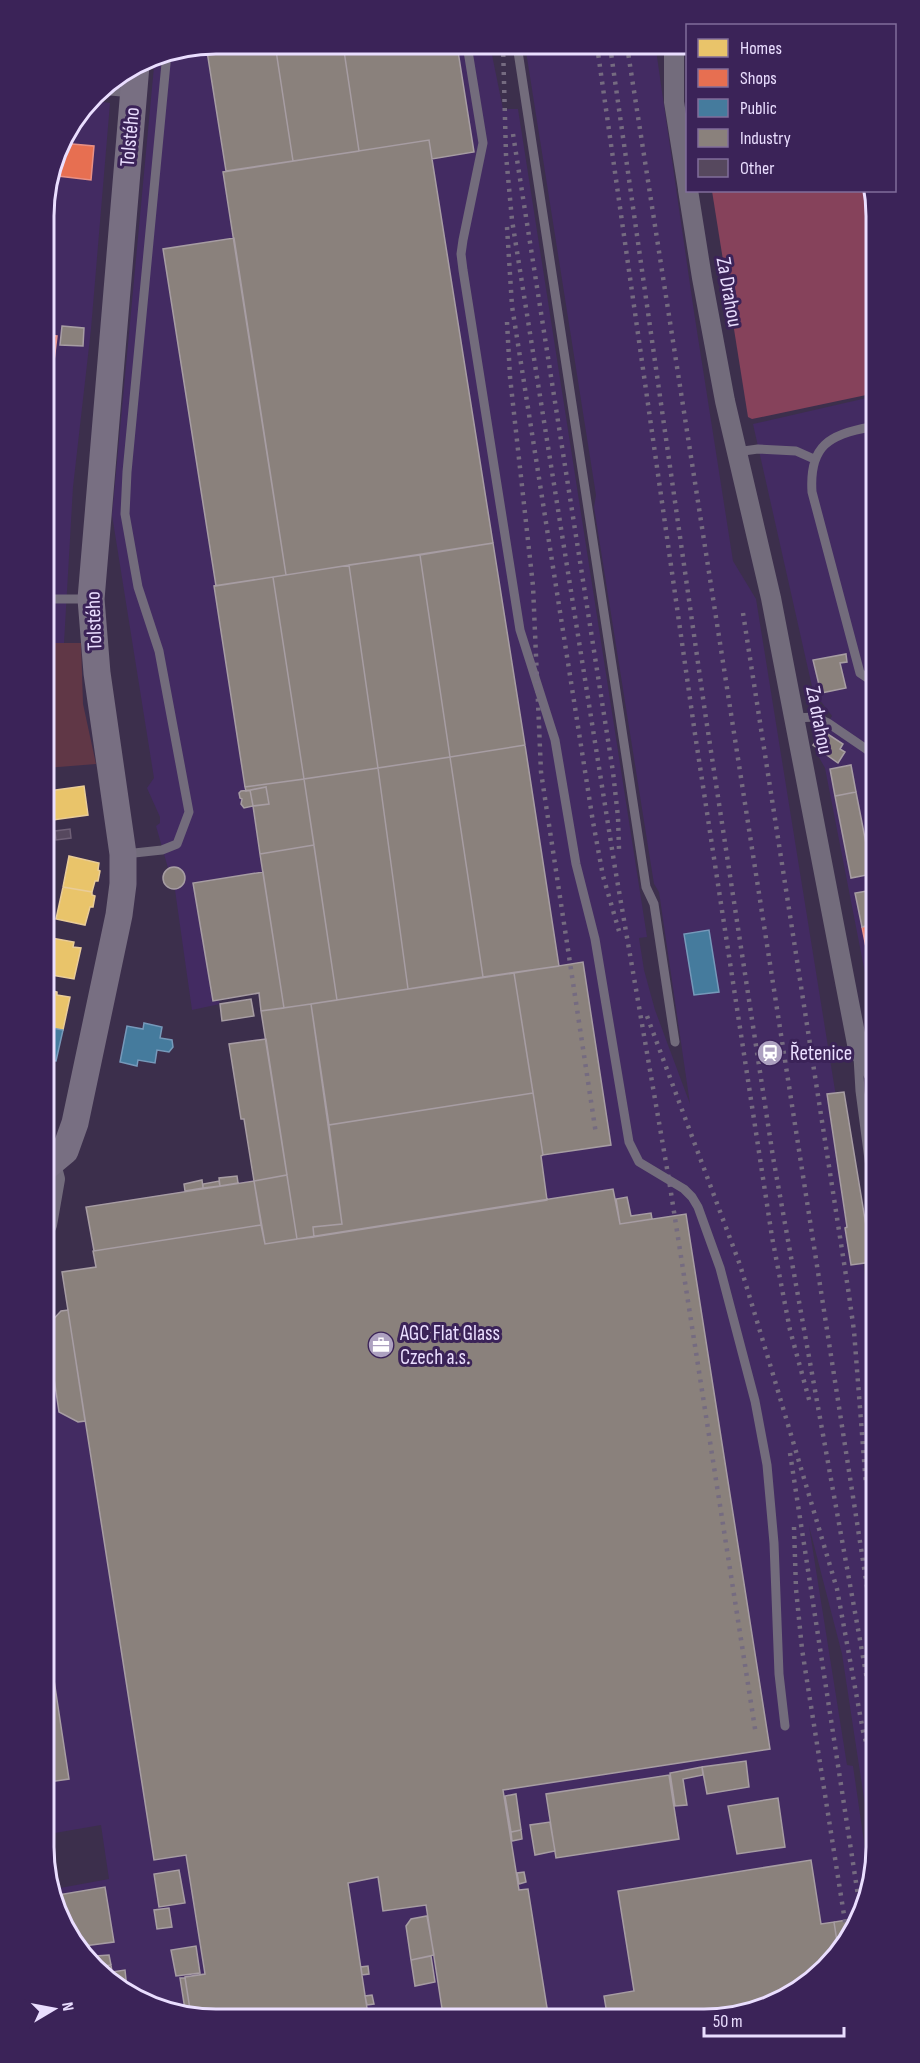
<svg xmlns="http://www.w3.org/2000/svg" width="920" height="2063" viewBox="0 0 920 2063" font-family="'Sofia Sans Condensed',sans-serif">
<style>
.built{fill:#432b62}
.green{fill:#603746}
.forest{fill:#86425b}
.homes{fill:#e9c46a;stroke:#e9cc97;stroke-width:1.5}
.shops{fill:#e76f51;stroke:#e89085;stroke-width:1.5}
.public{fill:#457b9d;stroke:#7699ba;stroke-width:1.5}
.industry{fill:#8a817c;stroke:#a79da3;stroke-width:1.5}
.building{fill:#56485e;stroke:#6f6077;stroke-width:1.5}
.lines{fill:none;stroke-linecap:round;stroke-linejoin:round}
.lane{stroke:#736c7c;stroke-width:9}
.street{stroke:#736c7c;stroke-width:20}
.secondary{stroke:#786f82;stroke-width:27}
.rail{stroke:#756b80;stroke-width:4.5;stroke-dasharray:3 6;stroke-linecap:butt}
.labels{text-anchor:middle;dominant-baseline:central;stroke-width:6;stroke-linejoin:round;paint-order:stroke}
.street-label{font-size:21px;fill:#eadeff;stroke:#3b2358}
.poi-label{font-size:21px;fill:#eadeff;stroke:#3b2358;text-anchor:start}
.rim{fill:none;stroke:#eadeff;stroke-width:3}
</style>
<rect width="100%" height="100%" fill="#3c2f4c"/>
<path class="built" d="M216,44L490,45L503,109H518L647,937L639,938L644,970L655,1010L690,1104L659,892L654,884L594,507L596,495L525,45L657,46L656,50L694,312L733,561L756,599L870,1308L875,1381L876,1858L874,1864L842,1654L809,1526L847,1765L853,1766L869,1876L841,1952L800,1990L749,2014L183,2016L102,1976L49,1892V1890L109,1879L101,1825L49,1834L48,1325L61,1311L68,1310L62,1273L96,1268L86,1207L254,1180L244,1119H241L229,1044L266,1038L258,993L219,1000L220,1004L192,1010L175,890L164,884L163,875L168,868L156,826L160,823V817L147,788L154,778L112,515L155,56Z
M97,93V101L110,103L91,329L73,487L64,643H45L44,205L61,140Z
M871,397L873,1014L825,768L816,752L817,748L813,745L832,716L813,691L753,424Z"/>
<path class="green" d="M45,643H81L83,704L96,764L46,768Z"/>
<path class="forest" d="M712,191H871V394L752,419L748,417Z"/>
<path class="homes" d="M84,786L88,815L53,820L49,791Z
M49,791L53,820L46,821V792Z
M69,856L99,863L98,870L100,871L98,881H95L92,892L63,887Z
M63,887L92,892V895L95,896L93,907H90L85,925L56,919Z
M46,937L74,942L73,947L81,948L74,979L46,974Z
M46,989L57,992V995L70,997L63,1030L47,1027Z"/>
<path class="shops" d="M61,143L94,146L91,180L58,176Z
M44,335L57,336L51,386H44Z
M873,924V982L862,927Z"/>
<path class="public" d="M709,930L719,992L694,995L684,934Z
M144,1023L162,1027L160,1038L172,1040L173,1047L169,1052L157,1050L155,1063L138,1060L137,1066L120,1062L127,1026L143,1029Z
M47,1027L63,1030L56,1061L47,1060Z"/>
<path class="industry" d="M216,44H275L293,161L226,171L206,45Z
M275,44H343L359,151L293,161Z
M343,44L457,45L474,152L432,159L429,140L359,151Z
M429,140L493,543L286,575L223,172Z
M234,238L286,575L216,586L163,249Z
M62,326L84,328L83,346L60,345Z
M493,543L525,745L450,757L420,555Z
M420,555L450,757L378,768L349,565Z
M349,565L378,768L304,779L273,577Z
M273,577L304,779L245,787L214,586Z
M846,654L847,662L840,663L846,688L821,693L813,660Z
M823,731L843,744L840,749L845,752L838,763L813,745Z
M525,745L559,966L483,977L450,757Z
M450,757L483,977L408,989L378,768Z
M851,765L856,792L835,796L830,769Z
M378,768L408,989L337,1000L304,779Z
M304,779L314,845L260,854L253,806L269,804L266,787L246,791L245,787Z
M266,787L269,804L253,806L250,790Z
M250,790L253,806L244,808L241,804L242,799L240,798L239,793L241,791Z
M856,792L872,874L851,878L835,796Z
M314,845L337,1000L284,1008L260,854Z
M163 878a11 11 0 1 1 22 0a11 11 0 1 1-22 0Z
M263,872L284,1008L261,1011L259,993L213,1001L193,883Z
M873,890V924L862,927L855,893Z
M583,962L611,1145L543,1155L514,973Z
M514,973L533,1093L329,1125L311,1004Z
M251,999L254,1016L222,1021L220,1004Z
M311,1004L342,1224L313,1227L314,1237L297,1239L261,1011Z
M266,1039L287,1175L254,1181L244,1119H241L229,1044Z
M844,1092L872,1262L851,1265L845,1228L847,1227L827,1094Z
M533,1093L543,1155L541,1156L547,1200L314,1237L313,1227L342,1224L329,1125Z
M287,1175L297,1239L265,1244L254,1181Z
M237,1176L238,1183L220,1186L219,1178Z
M202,1180L203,1188L185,1191L184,1184Z
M219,1181L220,1186L203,1188V1184Z
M254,1181L261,1225L94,1251L86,1207Z
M613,1189L620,1224L686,1214L770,1749L503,1790L519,1890L528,1889L548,2014L443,2015L426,1905L383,1911L378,1877L348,1883L368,2015L191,2016L185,1977L205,1974L186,1855L154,1860L62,1272L96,1267L93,1251L261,1225L265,1244Z
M627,1197L631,1216L651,1213L652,1219L620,1224L616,1199Z
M68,1310L85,1421L78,1422L59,1412L48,1338V1325L61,1311Z
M49,1647L69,1779L49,1782Z
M746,1761L749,1787L707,1794L702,1767Z
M702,1767L703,1775L683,1779L687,1805L675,1806L670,1773Z
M669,1775L679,1839L556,1858L546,1794Z
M516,1794L521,1830L511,1832L505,1796Z
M778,1798L785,1847L737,1854L728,1806Z
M550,1822L555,1851L535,1855L530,1825Z
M521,1830L522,1839L512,1841L511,1832Z
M811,1860L821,1924L834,1922L839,1954L800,1990L758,2009L730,2014H607L604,1996L634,1991L618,1891Z
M179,1870L185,1903L159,1907L154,1874Z
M524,1872L526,1882L519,1884L517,1873Z
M105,1887L114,1942L84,1946L52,1896Z
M169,1908L172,1927L157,1929L154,1910Z
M427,1916L434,1955L411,1960L406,1926L411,1919Z
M853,1919L841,1952L839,1954L834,1922Z
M196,1946L200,1973L176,1976L171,1950Z
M109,1955L111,1965L98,1967L96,1956Z
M431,1956L435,1982L415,1986L411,1960Z
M111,1965L112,1972L125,1970L127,1989L102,1976L96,1967Z
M368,1966L369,1974L362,1975L361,1967Z
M180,1978H185L191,2016H186Z
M372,1995L374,2004L367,2005L365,1996Z"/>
<path class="building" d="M70,829L71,838L56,840L55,831Z"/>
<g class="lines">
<path class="lane" d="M467,45L483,143L463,240L461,254L463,270L520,630L555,740L576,864L595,939L629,1142L639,1162L684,1189L692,1197L698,1207L720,1268L755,1401L767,1465L774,1543L779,1674L785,1726
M517,45L646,887L654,904L675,1042
M100,90L132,93
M871,427C829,434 809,446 812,492L860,673L872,681
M736,452L758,449L796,451L814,459
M45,599H88
M794,718L816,717L828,723L872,753
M125,854L162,850L177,844L189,812L159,651L138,587L125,514L127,472L167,53
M858,1057L860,1091L874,1198"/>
<path class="street" d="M674,46V102L688,189
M688,190L702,278L725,401L771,598L858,1049L874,1074
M47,1225L55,1179L51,1164"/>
<path class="secondary" d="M47,1166L65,1151L75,1123L119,915L123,884V854L97,673L91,599L136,65"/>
<path class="rail" d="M503,45L506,155L512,220L615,868L669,1180L756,1735
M597,46L695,734L772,1237L790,1330L810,1403
M610,46L705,712L773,1157L876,1729
M627,46L875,1638
M513,134L613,772L618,817L619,849
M507,227L512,306L593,822L603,876L619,931
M507,322L510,377L533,586L541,772L596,1134
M743,613L849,1295L854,1331L866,1485
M647,1016L740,1265L772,1371L837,1589L863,1731L876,1779
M790,1453L859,1902
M794,1527L796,1589L802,1649L847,1934
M868,1768L876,1823"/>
</g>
<defs>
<g id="station-disc" transform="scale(1.35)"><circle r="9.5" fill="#ada1c0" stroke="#3b2358"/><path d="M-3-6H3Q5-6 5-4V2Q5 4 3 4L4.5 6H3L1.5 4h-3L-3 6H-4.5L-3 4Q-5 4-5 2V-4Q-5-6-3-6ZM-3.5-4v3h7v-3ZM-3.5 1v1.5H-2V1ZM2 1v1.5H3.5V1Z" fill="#fff"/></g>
<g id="office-disc" transform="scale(1.35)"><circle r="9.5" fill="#ada1c0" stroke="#3b2358"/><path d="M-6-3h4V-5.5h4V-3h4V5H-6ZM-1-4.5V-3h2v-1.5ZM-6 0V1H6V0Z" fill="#fff"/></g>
</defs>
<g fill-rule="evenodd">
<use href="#station-disc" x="770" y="1053"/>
<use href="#office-disc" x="381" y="1345"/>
</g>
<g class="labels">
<g class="street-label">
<text transform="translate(130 137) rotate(-85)">Tolstého</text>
<text transform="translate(729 292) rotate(80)">Za Drahou</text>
<text transform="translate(94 621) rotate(-92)">Tolstého</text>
<text transform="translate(819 720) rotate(79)">Za drahou</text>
</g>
<g class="poi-label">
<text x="790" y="1053">Řetenice</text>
<text x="400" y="1333">AGC Flat Glass<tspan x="400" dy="24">Czech a.s.</tspan></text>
</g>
</g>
<path d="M0 0H920V2063H0ZM216 54H704A162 162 0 0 1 866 216V1847A162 162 0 0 1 704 2009H216A162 162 0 0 1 54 1847V216A162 162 0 0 1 216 54Z" fill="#3b2358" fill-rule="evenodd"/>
<path class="rim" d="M216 54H704A162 162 0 0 1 866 216V1847A162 162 0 0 1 704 2009H216A162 162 0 0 1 54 1847V216A162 162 0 0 1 216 54Z"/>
<rect x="686" y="24" width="210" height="168" fill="#3b2358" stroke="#816e9b" stroke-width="1.5"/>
<rect x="698" y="39" width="30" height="18" fill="#e9c46a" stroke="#816e9b" stroke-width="1.5"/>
<text x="740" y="54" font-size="18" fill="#eadeff">Homes</text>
<rect x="698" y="69" width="30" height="18" fill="#e76f51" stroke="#816e9b" stroke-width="1.5"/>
<text x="740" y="84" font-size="18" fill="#eadeff">Shops</text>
<rect x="698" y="99" width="30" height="18" fill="#457b9d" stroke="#816e9b" stroke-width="1.5"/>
<text x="740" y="114" font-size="18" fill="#eadeff">Public</text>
<rect x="698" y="129" width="30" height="18" fill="#8a817c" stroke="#816e9b" stroke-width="1.5"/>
<text x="740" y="144" font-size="18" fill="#eadeff">Industry</text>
<rect x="698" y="159" width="30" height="18" fill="#56485e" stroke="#816e9b" stroke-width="1.5"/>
<text x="740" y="174" font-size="18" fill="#eadeff">Other</text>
<g transform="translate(54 2009) rotate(80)" stroke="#3b2358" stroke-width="4.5" paint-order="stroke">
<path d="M0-4.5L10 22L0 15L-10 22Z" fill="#eadeff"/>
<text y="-9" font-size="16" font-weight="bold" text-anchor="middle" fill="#eadeff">N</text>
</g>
<path d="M704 2027v9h140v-9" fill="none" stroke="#eadeff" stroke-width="3"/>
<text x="713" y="2027" font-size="18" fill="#eadeff" stroke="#3b2358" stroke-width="4.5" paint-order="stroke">50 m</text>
</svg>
